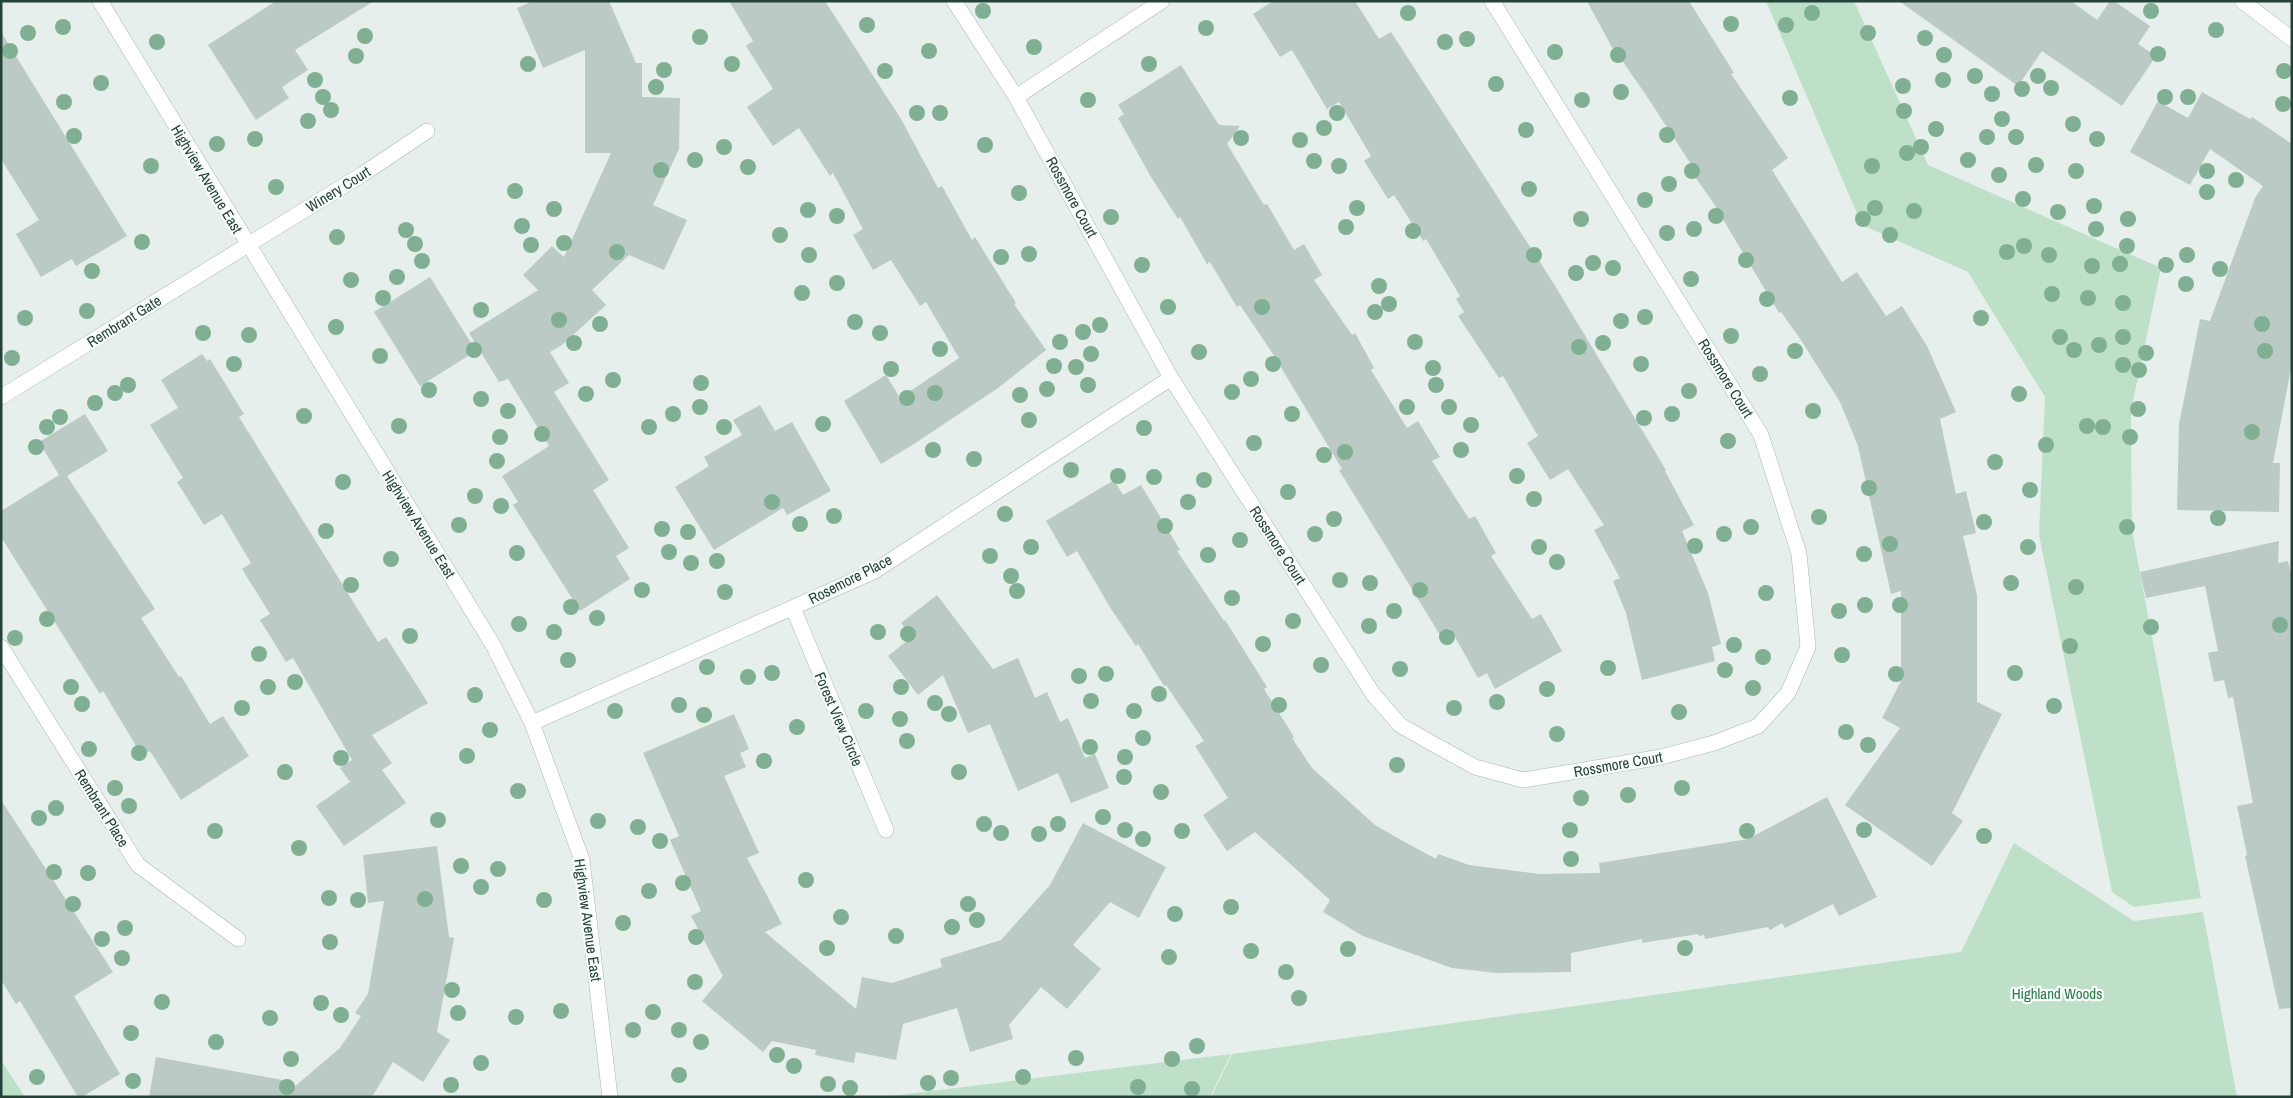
<svg xmlns="http://www.w3.org/2000/svg" width="2293" height="1098" viewBox="0 0 2293 1098" font-family="'Archivo Narrow',sans-serif">
<style>
.green{fill:#bfe0c8}
.building{fill:#bbcac4}
.lines{fill:none;stroke-linecap:round;stroke-linejoin:round}
.minor-casing{stroke:#a8b8b2;stroke-width:16}
.minor{stroke:#fff;stroke-width:15}
.tree{fill:#80af93}
.labels{text-anchor:middle;dominant-baseline:central;stroke-width:4.5;stroke-linejoin:round;paint-order:stroke}
.street-label{font-size:15px;fill:#24423a;stroke:#f7fbf9}
.park-label{font-size:15px;fill:#2d7a4b;stroke:#f7fbf9}
</style>
<rect width="100%" height="100%" fill="#e6efeb"/>
<path class="green" d="M1766,1H1854L1928,165L2161,268L2131,411L2132,530L2201,898L2134,907L2112,892L2039,535L2045,397L1968,272L1862,225Z
M2014,843L2134,921L2203,912L2237,1097H1211L1232,1054L1961,952Z
M1231,1054L1210,1097H883Z
M1,1060L25,1097H1Z"/>
<path class="building" d="M276,1H374L295,50L308,70L282,87L289,98L256,120L208,45Z
M533,1H609L636,63H642V97L680,98L679,149L653,205L687,220L664,270L629,255L592,290L606,305L562,345L550,352L569,383L554,392L609,480L593,490L629,548L616,556L630,579L580,611L513,505L518,502L502,476L549,446L508,379L499,382L469,333L538,290L523,275L552,246L564,257L611,153H585V50L543,68L517,8Z
M729,1H825L901,119L938,188L942,186L972,240L975,237L1016,303L1014,304L1046,350L998,388L917,442L881,464L844,401L886,375L900,398L959,358L926,302L920,306L891,260L873,270L853,235L863,229L833,173L830,176L799,128L773,146L747,107L773,89L746,46L753,41Z
M1273,1H1355L1379,39L1391,32L1554,284L1666,470L1665,471L1694,525L1682,531L1708,593L1721,644L1712,647L1715,661L1642,680L1626,613L1613,581L1620,578L1594,530L1604,525L1568,469L1550,480L1527,443L1538,436L1503,376L1499,378L1458,316L1464,312L1456,299L1460,296L1426,239L1423,241L1394,195L1388,199L1364,161L1371,156L1339,102L1327,109L1292,50L1280,57L1253,14Z
M1587,1H1689L1734,73L1731,74L1788,158L1772,170L1842,282L1857,272L1886,316L1902,306L1927,346L1956,412L1940,419L1956,494L1966,491L1976,533L1963,536L1977,595V702L2002,714L1952,813L1963,821L1932,866L1845,805L1900,728L1882,718L1901,681V591L1891,594L1858,446L1840,402L1799,337L1781,312L1779,313L1712,201L1693,174L1696,172L1646,95L1616,52L1615,53Z
M1899,1H2071L2097,20L2110,1H2114L2150,26L2138,44L2156,56L2122,106L2042,51L2018,86Z
M1,32L127,236L76,266L72,259L41,277L16,234L39,220L1,159Z
M1181,65L1219,125L1240,126L1227,144L1264,205L1267,204L1294,250L1304,244L1322,275L1314,280L1352,335L1355,333L1374,368L1371,370L1407,428L1418,421L1440,457L1432,461L1469,519L1475,516L1496,553L1491,556L1532,619L1541,614L1562,651L1495,689L1487,673L1478,678L1450,628L1440,635L1339,470L1342,469L1273,354L1240,305L1237,307L1210,262L1207,264L1180,217L1178,219L1151,177L1118,118L1124,114L1118,105Z
M2202,92L2250,119L2252,117L2292,144V363L2273,463H2280L2279,512L2177,510L2179,424L2200,319L2210,321L2255,198L2263,186L2210,149L2190,185L2130,152L2158,101L2188,118Z
M430,277L476,351L420,386L374,312Z
M202,354L207,361L210,359L244,414L239,417L378,642L386,637L428,703L372,735L392,763L382,770L406,803L344,846L316,806L350,782L340,768L352,760L293,658L286,662L260,620L270,614L242,569L251,563L222,514L204,525L177,482L183,478L150,425L178,408L161,380Z
M760,405L775,431L792,422L831,491L787,515L783,508L714,550L675,487L709,466L704,457L742,435L733,420Z
M85,414L108,451L67,476L155,609L141,618L179,677L181,676L210,724L223,716L249,756L181,800L150,751L142,756L103,691L100,694L1,537V511L59,475L39,442Z
M1114,480L1123,495L1141,485L1180,550L1177,551L1224,621L1225,620L1267,687L1264,689L1294,737L1292,738L1312,768L1375,825L1401,840L1436,859L1438,854L1469,865L1540,874L1600,873L1599,863L1748,839L1827,797L1877,897L1839,916L1833,904L1785,928L1782,923L1770,930L1768,927L1705,939L1704,935L1699,936L1698,934L1642,943V939L1571,953V972L1497,973L1452,968L1363,936L1323,912L1330,900L1255,832L1227,851L1203,815L1228,798L1195,746L1204,741L1166,685L1164,686L1138,644L1136,646L1111,609L1077,551L1067,557L1046,521Z
M2279,541L2278,563L2288,561L2292,578V1008L2279,1009L2245,856L2247,855L2237,806L2253,803L2233,697L2228,698L2224,680L2214,682L2208,653L2218,651L2205,586L2146,598L2140,572Z
M937,595L993,669L1018,658L1035,698L1047,692L1060,722L1068,718L1085,758L1095,754L1109,788L1071,803L1058,773L1018,791L990,724L968,733L943,675L918,695L888,656L912,637L901,623Z
M734,714L749,749L740,753L746,767L724,776L759,853L747,858L782,924L765,932L856,1009L862,977L892,983L942,967L940,959L1001,940L1050,885L1083,823L1166,867L1139,918L1110,902L1073,945L1101,969L1067,1009L1041,987L1009,1025L1013,1039L970,1052L957,1008L903,1024L896,1060L856,1052L854,1063L815,1055L816,1050L772,1041L763,1052L702,1001L723,976L691,916L701,911L670,840L679,836L643,753Z
M1,800L113,972L74,996L120,1074L82,1097H78L20,1001L16,1004L1,980Z
M437,846L449,937L454,938L437,1032L450,1040L423,1082L393,1062L372,1097H149L156,1057L288,1081L287,1093L340,1048L361,1016L355,1013L368,994L384,901L368,903L363,855Z"/>
<g class="lines">
<g class="minor-casing">
<path id="minor" d="M100,1L493,645L532,723L582,860L610,1097
M954,1L1016,97L1171,378L1373,694L1400,725L1428,741L1475,767L1523,780L1661,757L1714,743L1758,726L1788,693L1808,647L1799,554L1761,435L1492,1
M2242,1L2292,39
M1016,97L1162,1
M1,397L363,174L427,131
M793,608L886,830
M1,647L138,865L238,939
M532,723L873,572L1171,378"/>
</g>
<use href="#minor" class="minor"/>
</g>
<g class="tree">
<circle cx="983" cy="11" r="8"/>
<circle cx="2151" cy="11" r="8"/>
<circle cx="1408" cy="13" r="8"/>
<circle cx="1812" cy="13" r="8"/>
<circle cx="1731" cy="24" r="8"/>
<circle cx="867" cy="25" r="8"/>
<circle cx="1786" cy="25" r="8"/>
<circle cx="63" cy="27" r="8"/>
<circle cx="1206" cy="28" r="8"/>
<circle cx="2216" cy="30" r="8"/>
<circle cx="28" cy="33" r="8"/>
<circle cx="1868" cy="33" r="8"/>
<circle cx="365" cy="36" r="8"/>
<circle cx="700" cy="37" r="8"/>
<circle cx="1925" cy="38" r="8"/>
<circle cx="1467" cy="39" r="8"/>
<circle cx="157" cy="42" r="8"/>
<circle cx="1445" cy="42" r="8"/>
<circle cx="1034" cy="47" r="8"/>
<circle cx="10" cy="51" r="8"/>
<circle cx="929" cy="51" r="8"/>
<circle cx="1555" cy="52" r="8"/>
<circle cx="2158" cy="54" r="8"/>
<circle cx="1618" cy="55" r="8"/>
<circle cx="1944" cy="55" r="8"/>
<circle cx="356" cy="56" r="8"/>
<circle cx="528" cy="64" r="8"/>
<circle cx="732" cy="64" r="8"/>
<circle cx="1149" cy="64" r="8"/>
<circle cx="664" cy="70" r="8"/>
<circle cx="885" cy="71" r="8"/>
<circle cx="2284" cy="71" r="8"/>
<circle cx="1975" cy="76" r="8"/>
<circle cx="2038" cy="76" r="8"/>
<circle cx="315" cy="80" r="8"/>
<circle cx="1943" cy="80" r="8"/>
<circle cx="101" cy="83" r="8"/>
<circle cx="1496" cy="84" r="8"/>
<circle cx="1903" cy="86" r="8"/>
<circle cx="656" cy="87" r="8"/>
<circle cx="2051" cy="88" r="8"/>
<circle cx="2022" cy="89" r="8"/>
<circle cx="1621" cy="92" r="8"/>
<circle cx="1992" cy="94" r="8"/>
<circle cx="323" cy="97" r="8"/>
<circle cx="2165" cy="97" r="8"/>
<circle cx="2188" cy="97" r="8"/>
<circle cx="1790" cy="98" r="8"/>
<circle cx="1088" cy="100" r="8"/>
<circle cx="1582" cy="100" r="8"/>
<circle cx="64" cy="102" r="8"/>
<circle cx="2283" cy="104" r="8"/>
<circle cx="331" cy="110" r="8"/>
<circle cx="1904" cy="111" r="8"/>
<circle cx="917" cy="113" r="8"/>
<circle cx="940" cy="113" r="8"/>
<circle cx="1337" cy="113" r="8"/>
<circle cx="2002" cy="119" r="8"/>
<circle cx="308" cy="121" r="8"/>
<circle cx="2073" cy="124" r="8"/>
<circle cx="1324" cy="128" r="8"/>
<circle cx="1936" cy="129" r="8"/>
<circle cx="1526" cy="130" r="8"/>
<circle cx="1667" cy="135" r="8"/>
<circle cx="74" cy="136" r="8"/>
<circle cx="1987" cy="137" r="8"/>
<circle cx="2016" cy="137" r="8"/>
<circle cx="1241" cy="138" r="8"/>
<circle cx="255" cy="139" r="8"/>
<circle cx="2097" cy="139" r="8"/>
<circle cx="1300" cy="140" r="8"/>
<circle cx="217" cy="144" r="8"/>
<circle cx="985" cy="145" r="8"/>
<circle cx="724" cy="147" r="8"/>
<circle cx="1921" cy="147" r="8"/>
<circle cx="1907" cy="153" r="8"/>
<circle cx="695" cy="160" r="8"/>
<circle cx="1968" cy="160" r="8"/>
<circle cx="1314" cy="161" r="8"/>
<circle cx="2036" cy="165" r="8"/>
<circle cx="151" cy="166" r="8"/>
<circle cx="1339" cy="166" r="8"/>
<circle cx="1872" cy="166" r="8"/>
<circle cx="748" cy="167" r="8"/>
<circle cx="661" cy="170" r="8"/>
<circle cx="1692" cy="171" r="8"/>
<circle cx="2076" cy="171" r="8"/>
<circle cx="2207" cy="171" r="8"/>
<circle cx="1999" cy="175" r="8"/>
<circle cx="2236" cy="180" r="8"/>
<circle cx="1669" cy="184" r="8"/>
<circle cx="276" cy="187" r="8"/>
<circle cx="1529" cy="189" r="8"/>
<circle cx="515" cy="191" r="8"/>
<circle cx="2207" cy="192" r="8"/>
<circle cx="1019" cy="193" r="8"/>
<circle cx="2023" cy="199" r="8"/>
<circle cx="1645" cy="200" r="8"/>
<circle cx="2094" cy="206" r="8"/>
<circle cx="1357" cy="208" r="8"/>
<circle cx="1875" cy="208" r="8"/>
<circle cx="554" cy="209" r="8"/>
<circle cx="808" cy="210" r="8"/>
<circle cx="1914" cy="211" r="8"/>
<circle cx="2058" cy="212" r="8"/>
<circle cx="837" cy="216" r="8"/>
<circle cx="1716" cy="216" r="8"/>
<circle cx="1111" cy="217" r="8"/>
<circle cx="1581" cy="219" r="8"/>
<circle cx="1863" cy="219" r="8"/>
<circle cx="2128" cy="219" r="8"/>
<circle cx="522" cy="226" r="8"/>
<circle cx="1346" cy="227" r="8"/>
<circle cx="1694" cy="229" r="8"/>
<circle cx="2096" cy="229" r="8"/>
<circle cx="406" cy="230" r="8"/>
<circle cx="1413" cy="231" r="8"/>
<circle cx="1667" cy="233" r="8"/>
<circle cx="780" cy="235" r="8"/>
<circle cx="1890" cy="235" r="8"/>
<circle cx="337" cy="237" r="8"/>
<circle cx="142" cy="242" r="8"/>
<circle cx="564" cy="243" r="8"/>
<circle cx="415" cy="244" r="8"/>
<circle cx="531" cy="245" r="8"/>
<circle cx="2024" cy="246" r="8"/>
<circle cx="2127" cy="246" r="8"/>
<circle cx="617" cy="252" r="8"/>
<circle cx="2007" cy="252" r="8"/>
<circle cx="1029" cy="254" r="8"/>
<circle cx="809" cy="255" r="8"/>
<circle cx="1534" cy="255" r="8"/>
<circle cx="2049" cy="255" r="8"/>
<circle cx="2187" cy="255" r="8"/>
<circle cx="1001" cy="257" r="8"/>
<circle cx="1746" cy="260" r="8"/>
<circle cx="422" cy="261" r="8"/>
<circle cx="1593" cy="263" r="8"/>
<circle cx="2120" cy="264" r="8"/>
<circle cx="1142" cy="265" r="8"/>
<circle cx="2166" cy="265" r="8"/>
<circle cx="2092" cy="266" r="8"/>
<circle cx="1613" cy="268" r="8"/>
<circle cx="2220" cy="269" r="8"/>
<circle cx="92" cy="271" r="8"/>
<circle cx="1576" cy="273" r="8"/>
<circle cx="397" cy="277" r="8"/>
<circle cx="1691" cy="279" r="8"/>
<circle cx="351" cy="280" r="8"/>
<circle cx="837" cy="283" r="8"/>
<circle cx="2186" cy="284" r="8"/>
<circle cx="1379" cy="286" r="8"/>
<circle cx="802" cy="293" r="8"/>
<circle cx="2052" cy="294" r="8"/>
<circle cx="383" cy="298" r="8"/>
<circle cx="2088" cy="298" r="8"/>
<circle cx="1767" cy="299" r="8"/>
<circle cx="2123" cy="303" r="8"/>
<circle cx="1389" cy="304" r="8"/>
<circle cx="1168" cy="307" r="8"/>
<circle cx="1262" cy="307" r="8"/>
<circle cx="481" cy="310" r="8"/>
<circle cx="87" cy="311" r="8"/>
<circle cx="1375" cy="312" r="8"/>
<circle cx="1645" cy="317" r="8"/>
<circle cx="25" cy="318" r="8"/>
<circle cx="1981" cy="318" r="8"/>
<circle cx="559" cy="320" r="8"/>
<circle cx="1621" cy="321" r="8"/>
<circle cx="855" cy="322" r="8"/>
<circle cx="600" cy="324" r="8"/>
<circle cx="2262" cy="324" r="8"/>
<circle cx="1100" cy="325" r="8"/>
<circle cx="336" cy="327" r="8"/>
<circle cx="1083" cy="332" r="8"/>
<circle cx="203" cy="333" r="8"/>
<circle cx="880" cy="333" r="8"/>
<circle cx="249" cy="335" r="8"/>
<circle cx="1731" cy="336" r="8"/>
<circle cx="2060" cy="337" r="8"/>
<circle cx="2123" cy="337" r="8"/>
<circle cx="1060" cy="342" r="8"/>
<circle cx="1415" cy="342" r="8"/>
<circle cx="574" cy="343" r="8"/>
<circle cx="1603" cy="343" r="8"/>
<circle cx="2099" cy="345" r="8"/>
<circle cx="1579" cy="347" r="8"/>
<circle cx="940" cy="349" r="8"/>
<circle cx="474" cy="350" r="8"/>
<circle cx="2074" cy="350" r="8"/>
<circle cx="1795" cy="351" r="8"/>
<circle cx="2265" cy="351" r="8"/>
<circle cx="1199" cy="352" r="8"/>
<circle cx="2146" cy="353" r="8"/>
<circle cx="1091" cy="354" r="8"/>
<circle cx="380" cy="356" r="8"/>
<circle cx="12" cy="358" r="8"/>
<circle cx="234" cy="364" r="8"/>
<circle cx="1273" cy="364" r="8"/>
<circle cx="1641" cy="364" r="8"/>
<circle cx="2123" cy="365" r="8"/>
<circle cx="1054" cy="366" r="8"/>
<circle cx="1076" cy="367" r="8"/>
<circle cx="1433" cy="368" r="8"/>
<circle cx="891" cy="369" r="8"/>
<circle cx="2139" cy="370" r="8"/>
<circle cx="1760" cy="374" r="8"/>
<circle cx="1251" cy="379" r="8"/>
<circle cx="613" cy="380" r="8"/>
<circle cx="701" cy="383" r="8"/>
<circle cx="128" cy="385" r="8"/>
<circle cx="1088" cy="385" r="8"/>
<circle cx="1436" cy="385" r="8"/>
<circle cx="1047" cy="389" r="8"/>
<circle cx="429" cy="390" r="8"/>
<circle cx="1689" cy="391" r="8"/>
<circle cx="1232" cy="392" r="8"/>
<circle cx="115" cy="393" r="8"/>
<circle cx="935" cy="393" r="8"/>
<circle cx="586" cy="394" r="8"/>
<circle cx="2019" cy="394" r="8"/>
<circle cx="1020" cy="395" r="8"/>
<circle cx="907" cy="398" r="8"/>
<circle cx="481" cy="399" r="8"/>
<circle cx="95" cy="403" r="8"/>
<circle cx="700" cy="407" r="8"/>
<circle cx="1407" cy="407" r="8"/>
<circle cx="1449" cy="407" r="8"/>
<circle cx="2138" cy="409" r="8"/>
<circle cx="508" cy="411" r="8"/>
<circle cx="1813" cy="411" r="8"/>
<circle cx="673" cy="414" r="8"/>
<circle cx="1292" cy="414" r="8"/>
<circle cx="1672" cy="414" r="8"/>
<circle cx="304" cy="416" r="8"/>
<circle cx="60" cy="417" r="8"/>
<circle cx="1644" cy="418" r="8"/>
<circle cx="1029" cy="420" r="8"/>
<circle cx="823" cy="424" r="8"/>
<circle cx="1471" cy="425" r="8"/>
<circle cx="399" cy="426" r="8"/>
<circle cx="2087" cy="426" r="8"/>
<circle cx="47" cy="427" r="8"/>
<circle cx="649" cy="427" r="8"/>
<circle cx="724" cy="427" r="8"/>
<circle cx="2103" cy="427" r="8"/>
<circle cx="1144" cy="428" r="8"/>
<circle cx="2252" cy="432" r="8"/>
<circle cx="542" cy="434" r="8"/>
<circle cx="500" cy="437" r="8"/>
<circle cx="2130" cy="437" r="8"/>
<circle cx="1728" cy="441" r="8"/>
<circle cx="1254" cy="443" r="8"/>
<circle cx="2046" cy="445" r="8"/>
<circle cx="36" cy="447" r="8"/>
<circle cx="933" cy="450" r="8"/>
<circle cx="1461" cy="450" r="8"/>
<circle cx="1345" cy="452" r="8"/>
<circle cx="1324" cy="455" r="8"/>
<circle cx="974" cy="459" r="8"/>
<circle cx="497" cy="461" r="8"/>
<circle cx="1995" cy="462" r="8"/>
<circle cx="1071" cy="470" r="8"/>
<circle cx="1118" cy="476" r="8"/>
<circle cx="1517" cy="476" r="8"/>
<circle cx="1154" cy="477" r="8"/>
<circle cx="1204" cy="480" r="8"/>
<circle cx="343" cy="482" r="8"/>
<circle cx="1869" cy="488" r="8"/>
<circle cx="2030" cy="490" r="8"/>
<circle cx="1288" cy="492" r="8"/>
<circle cx="475" cy="496" r="8"/>
<circle cx="1534" cy="499" r="8"/>
<circle cx="772" cy="502" r="8"/>
<circle cx="1188" cy="502" r="8"/>
<circle cx="501" cy="506" r="8"/>
<circle cx="1005" cy="514" r="8"/>
<circle cx="834" cy="516" r="8"/>
<circle cx="1819" cy="517" r="8"/>
<circle cx="2218" cy="518" r="8"/>
<circle cx="1334" cy="519" r="8"/>
<circle cx="1984" cy="522" r="8"/>
<circle cx="800" cy="524" r="8"/>
<circle cx="459" cy="525" r="8"/>
<circle cx="1165" cy="526" r="8"/>
<circle cx="1751" cy="527" r="8"/>
<circle cx="2127" cy="527" r="8"/>
<circle cx="662" cy="529" r="8"/>
<circle cx="326" cy="531" r="8"/>
<circle cx="688" cy="532" r="8"/>
<circle cx="1315" cy="534" r="8"/>
<circle cx="1724" cy="534" r="8"/>
<circle cx="1240" cy="540" r="8"/>
<circle cx="1890" cy="544" r="8"/>
<circle cx="1695" cy="546" r="8"/>
<circle cx="1031" cy="547" r="8"/>
<circle cx="1539" cy="547" r="8"/>
<circle cx="2028" cy="547" r="8"/>
<circle cx="669" cy="552" r="8"/>
<circle cx="517" cy="553" r="8"/>
<circle cx="1864" cy="554" r="8"/>
<circle cx="1208" cy="555" r="8"/>
<circle cx="990" cy="556" r="8"/>
<circle cx="391" cy="559" r="8"/>
<circle cx="717" cy="561" r="8"/>
<circle cx="1557" cy="562" r="8"/>
<circle cx="691" cy="563" r="8"/>
<circle cx="1011" cy="576" r="8"/>
<circle cx="1340" cy="580" r="8"/>
<circle cx="1370" cy="583" r="8"/>
<circle cx="2011" cy="583" r="8"/>
<circle cx="351" cy="585" r="8"/>
<circle cx="2076" cy="587" r="8"/>
<circle cx="642" cy="590" r="8"/>
<circle cx="1420" cy="590" r="8"/>
<circle cx="1017" cy="591" r="8"/>
<circle cx="725" cy="592" r="8"/>
<circle cx="1766" cy="593" r="8"/>
<circle cx="1232" cy="598" r="8"/>
<circle cx="1865" cy="605" r="8"/>
<circle cx="1900" cy="605" r="8"/>
<circle cx="571" cy="607" r="8"/>
<circle cx="1394" cy="611" r="8"/>
<circle cx="1839" cy="611" r="8"/>
<circle cx="597" cy="618" r="8"/>
<circle cx="47" cy="619" r="8"/>
<circle cx="1293" cy="621" r="8"/>
<circle cx="519" cy="624" r="8"/>
<circle cx="2280" cy="625" r="8"/>
<circle cx="1369" cy="626" r="8"/>
<circle cx="2151" cy="627" r="8"/>
<circle cx="554" cy="632" r="8"/>
<circle cx="878" cy="632" r="8"/>
<circle cx="908" cy="634" r="8"/>
<circle cx="410" cy="636" r="8"/>
<circle cx="1447" cy="637" r="8"/>
<circle cx="15" cy="638" r="8"/>
<circle cx="1263" cy="644" r="8"/>
<circle cx="1734" cy="645" r="8"/>
<circle cx="2070" cy="646" r="8"/>
<circle cx="259" cy="654" r="8"/>
<circle cx="1842" cy="655" r="8"/>
<circle cx="1763" cy="657" r="8"/>
<circle cx="568" cy="660" r="8"/>
<circle cx="1321" cy="665" r="8"/>
<circle cx="707" cy="667" r="8"/>
<circle cx="1608" cy="668" r="8"/>
<circle cx="1400" cy="669" r="8"/>
<circle cx="1725" cy="670" r="8"/>
<circle cx="772" cy="673" r="8"/>
<circle cx="2015" cy="673" r="8"/>
<circle cx="1106" cy="674" r="8"/>
<circle cx="1896" cy="674" r="8"/>
<circle cx="1079" cy="676" r="8"/>
<circle cx="748" cy="677" r="8"/>
<circle cx="295" cy="682" r="8"/>
<circle cx="71" cy="687" r="8"/>
<circle cx="268" cy="687" r="8"/>
<circle cx="901" cy="687" r="8"/>
<circle cx="1753" cy="688" r="8"/>
<circle cx="1547" cy="689" r="8"/>
<circle cx="1159" cy="694" r="8"/>
<circle cx="475" cy="695" r="8"/>
<circle cx="1091" cy="701" r="8"/>
<circle cx="1497" cy="702" r="8"/>
<circle cx="935" cy="703" r="8"/>
<circle cx="82" cy="704" r="8"/>
<circle cx="679" cy="705" r="8"/>
<circle cx="1279" cy="705" r="8"/>
<circle cx="2054" cy="706" r="8"/>
<circle cx="242" cy="708" r="8"/>
<circle cx="1454" cy="708" r="8"/>
<circle cx="615" cy="711" r="8"/>
<circle cx="866" cy="711" r="8"/>
<circle cx="1134" cy="711" r="8"/>
<circle cx="1679" cy="712" r="8"/>
<circle cx="949" cy="714" r="8"/>
<circle cx="704" cy="715" r="8"/>
<circle cx="900" cy="719" r="8"/>
<circle cx="797" cy="727" r="8"/>
<circle cx="490" cy="730" r="8"/>
<circle cx="1846" cy="732" r="8"/>
<circle cx="1557" cy="734" r="8"/>
<circle cx="1143" cy="738" r="8"/>
<circle cx="907" cy="741" r="8"/>
<circle cx="1868" cy="745" r="8"/>
<circle cx="1090" cy="747" r="8"/>
<circle cx="89" cy="749" r="8"/>
<circle cx="139" cy="753" r="8"/>
<circle cx="467" cy="756" r="8"/>
<circle cx="1125" cy="757" r="8"/>
<circle cx="341" cy="758" r="8"/>
<circle cx="764" cy="761" r="8"/>
<circle cx="1397" cy="765" r="8"/>
<circle cx="285" cy="772" r="8"/>
<circle cx="959" cy="772" r="8"/>
<circle cx="1124" cy="777" r="8"/>
<circle cx="115" cy="788" r="8"/>
<circle cx="1682" cy="788" r="8"/>
<circle cx="518" cy="791" r="8"/>
<circle cx="1161" cy="792" r="8"/>
<circle cx="1628" cy="795" r="8"/>
<circle cx="1581" cy="798" r="8"/>
<circle cx="129" cy="806" r="8"/>
<circle cx="56" cy="808" r="8"/>
<circle cx="1103" cy="817" r="8"/>
<circle cx="39" cy="818" r="8"/>
<circle cx="438" cy="820" r="8"/>
<circle cx="598" cy="821" r="8"/>
<circle cx="984" cy="824" r="8"/>
<circle cx="1058" cy="824" r="8"/>
<circle cx="638" cy="827" r="8"/>
<circle cx="1125" cy="830" r="8"/>
<circle cx="1570" cy="830" r="8"/>
<circle cx="1864" cy="830" r="8"/>
<circle cx="215" cy="831" r="8"/>
<circle cx="1182" cy="831" r="8"/>
<circle cx="1747" cy="831" r="8"/>
<circle cx="1001" cy="833" r="8"/>
<circle cx="1039" cy="834" r="8"/>
<circle cx="1984" cy="836" r="8"/>
<circle cx="1143" cy="839" r="8"/>
<circle cx="660" cy="841" r="8"/>
<circle cx="299" cy="848" r="8"/>
<circle cx="1571" cy="859" r="8"/>
<circle cx="461" cy="866" r="8"/>
<circle cx="498" cy="869" r="8"/>
<circle cx="54" cy="872" r="8"/>
<circle cx="88" cy="873" r="8"/>
<circle cx="806" cy="880" r="8"/>
<circle cx="683" cy="883" r="8"/>
<circle cx="481" cy="887" r="8"/>
<circle cx="649" cy="891" r="8"/>
<circle cx="329" cy="898" r="8"/>
<circle cx="425" cy="899" r="8"/>
<circle cx="358" cy="900" r="8"/>
<circle cx="544" cy="900" r="8"/>
<circle cx="73" cy="904" r="8"/>
<circle cx="968" cy="904" r="8"/>
<circle cx="1231" cy="907" r="8"/>
<circle cx="1175" cy="914" r="8"/>
<circle cx="841" cy="917" r="8"/>
<circle cx="977" cy="920" r="8"/>
<circle cx="623" cy="923" r="8"/>
<circle cx="952" cy="927" r="8"/>
<circle cx="125" cy="928" r="8"/>
<circle cx="896" cy="936" r="8"/>
<circle cx="696" cy="937" r="8"/>
<circle cx="102" cy="939" r="8"/>
<circle cx="330" cy="942" r="8"/>
<circle cx="827" cy="948" r="8"/>
<circle cx="1685" cy="948" r="8"/>
<circle cx="1348" cy="949" r="8"/>
<circle cx="1251" cy="951" r="8"/>
<circle cx="1169" cy="957" r="8"/>
<circle cx="122" cy="958" r="8"/>
<circle cx="1286" cy="972" r="8"/>
<circle cx="695" cy="982" r="8"/>
<circle cx="452" cy="990" r="8"/>
<circle cx="1299" cy="998" r="8"/>
<circle cx="162" cy="1002" r="8"/>
<circle cx="321" cy="1003" r="8"/>
<circle cx="561" cy="1011" r="8"/>
<circle cx="653" cy="1012" r="8"/>
<circle cx="458" cy="1013" r="8"/>
<circle cx="341" cy="1015" r="8"/>
<circle cx="516" cy="1017" r="8"/>
<circle cx="270" cy="1018" r="8"/>
<circle cx="633" cy="1030" r="8"/>
<circle cx="679" cy="1030" r="8"/>
<circle cx="131" cy="1033" r="8"/>
<circle cx="216" cy="1042" r="8"/>
<circle cx="701" cy="1042" r="8"/>
<circle cx="1197" cy="1046" r="8"/>
<circle cx="777" cy="1055" r="8"/>
<circle cx="1076" cy="1058" r="8"/>
<circle cx="291" cy="1059" r="8"/>
<circle cx="1172" cy="1059" r="8"/>
<circle cx="481" cy="1063" r="8"/>
<circle cx="794" cy="1066" r="8"/>
<circle cx="679" cy="1075" r="8"/>
<circle cx="37" cy="1077" r="8"/>
<circle cx="1023" cy="1077" r="8"/>
<circle cx="951" cy="1078" r="8"/>
<circle cx="133" cy="1081" r="8"/>
<circle cx="928" cy="1083" r="8"/>
<circle cx="828" cy="1084" r="8"/>
<circle cx="451" cy="1085" r="8"/>
<circle cx="287" cy="1087" r="8"/>
<circle cx="1138" cy="1087" r="8"/>
<circle cx="850" cy="1088" r="8"/>
<circle cx="1192" cy="1089" r="8"/>
</g>
<g class="labels">
<g class="street-label">
<text transform="translate(207 179) rotate(59)">Highview Avenue East</text>
<text transform="translate(338 189) rotate(-32)">Winery Court</text>
<text transform="translate(1072 197) rotate(61)">Rossmore Court</text>
<text transform="translate(124 321) rotate(-32)">Rembrant Gate</text>
<text transform="translate(1726 378) rotate(58)">Rossmore Court</text>
<text transform="translate(419 524) rotate(58)">Highview Avenue East</text>
<text transform="translate(1278 545) rotate(57)">Rossmore Court</text>
<text transform="translate(850 579) rotate(-27)">Rosemore Place</text>
<text transform="translate(839 719) rotate(67)">Forest View Circle</text>
<text transform="translate(1618 764) rotate(-10)">Rossmore Court</text>
<text transform="translate(102 808) rotate(58)">Rembrant Place</text>
<text transform="translate(588 920) rotate(82)">Highview Avenue East</text>
</g>
<g class="park-label">
<text x="2057" y="993">Highland Woods</text>
</g>
</g>
<rect width="2293" height="1098" fill="none" stroke="#24423a" stroke-width="5"/>
</svg>
